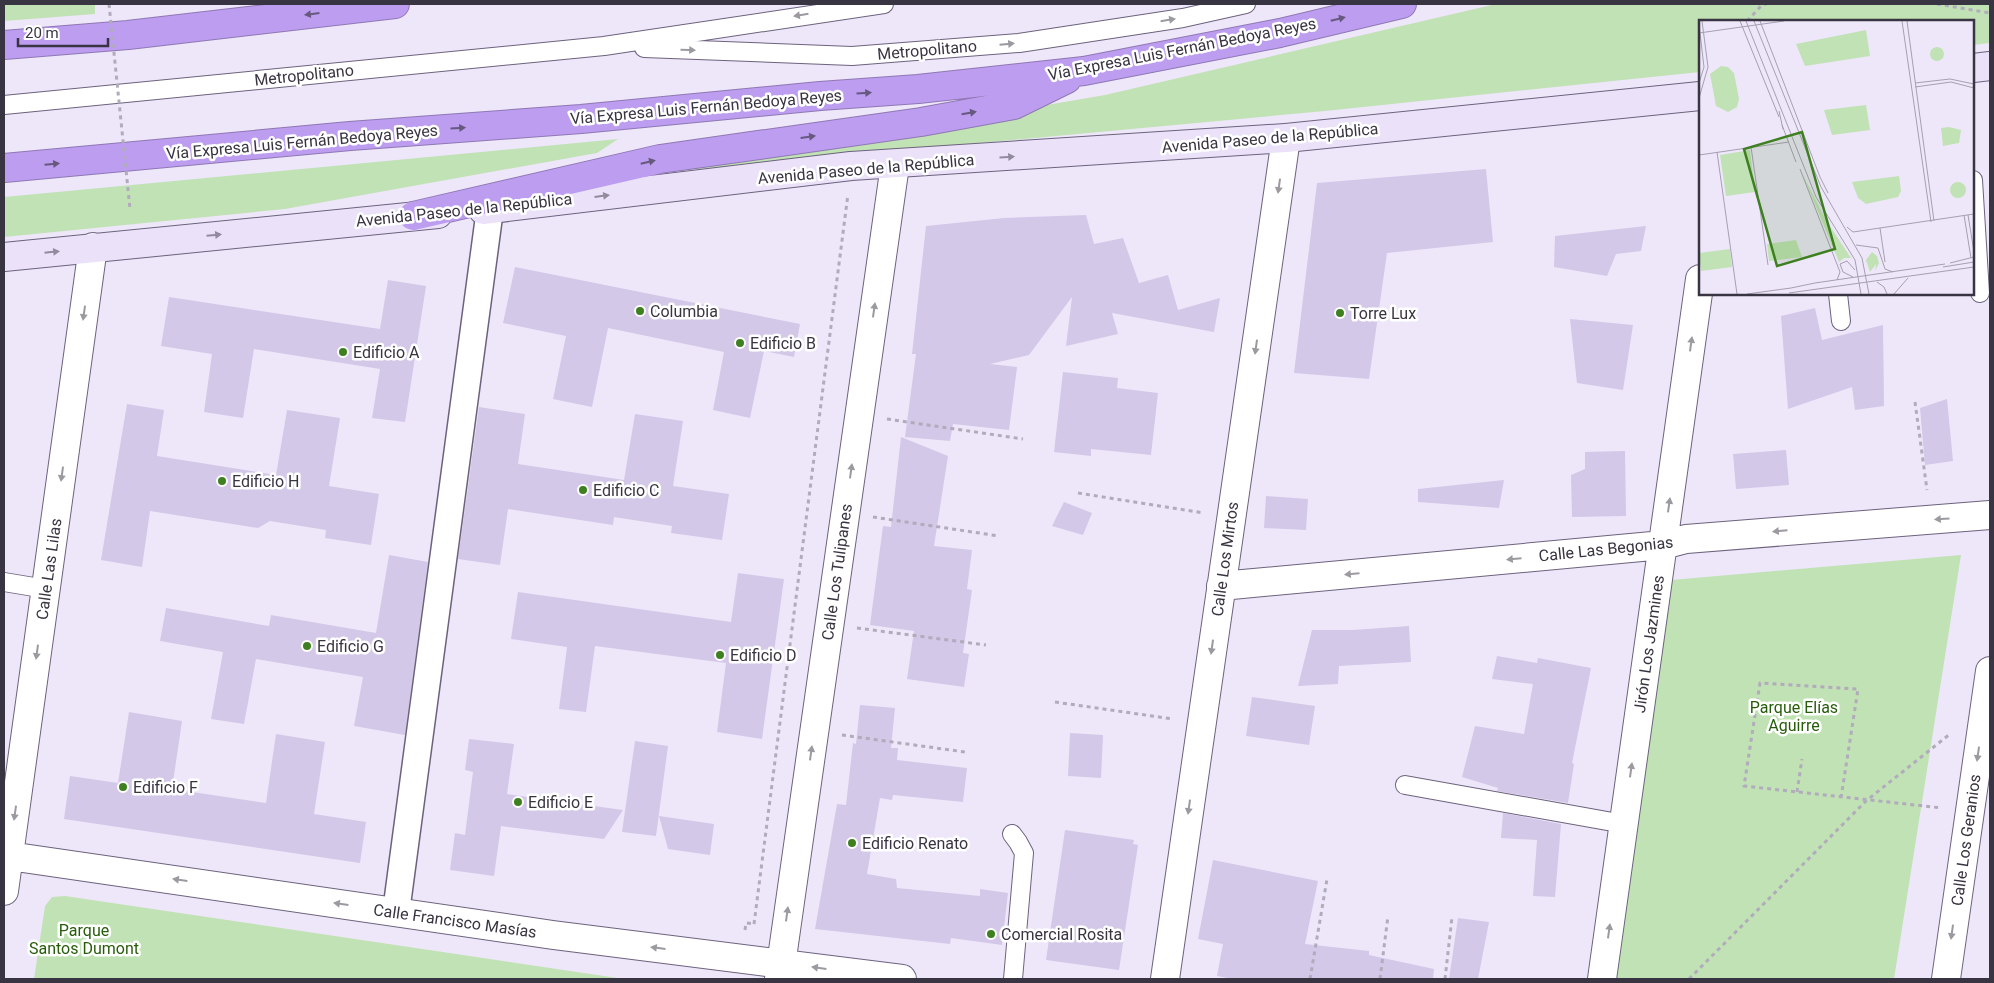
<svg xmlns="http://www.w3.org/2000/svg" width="1994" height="983" viewBox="0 0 1994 983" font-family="Roboto,sans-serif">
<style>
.green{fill:#c1e2b5}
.building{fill:#d3c8e8}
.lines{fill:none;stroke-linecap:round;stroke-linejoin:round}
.service-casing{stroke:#6c627d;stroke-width:20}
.pedestrian-casing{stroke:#6c627d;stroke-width:29}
.minor-casing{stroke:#6c627d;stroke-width:30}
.tertiary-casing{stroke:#6c627d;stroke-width:30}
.secondary-casing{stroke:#6c627d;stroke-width:30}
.motorway-casing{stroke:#8f78b3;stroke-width:30}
.path{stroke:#b1abbc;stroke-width:3;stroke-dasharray:4 4;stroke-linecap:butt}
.service{stroke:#fff;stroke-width:18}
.pedestrian{stroke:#fff;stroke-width:26}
.minor{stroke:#fff;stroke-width:28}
.tertiary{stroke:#fff;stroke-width:28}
.secondary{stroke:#ebe2fa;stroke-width:28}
.motorway{stroke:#bd9df0;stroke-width:28}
.path-bridge{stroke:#b1abbc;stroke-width:3;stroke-dasharray:4 4;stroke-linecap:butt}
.oneway{fill:#67597e}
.oneway2{fill:#9c9aa0}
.oneway3{fill:#928b9e}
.poi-dot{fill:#3e7f20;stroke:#fff;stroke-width:2}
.labels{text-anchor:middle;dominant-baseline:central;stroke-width:5;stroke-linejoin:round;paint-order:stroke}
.street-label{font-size:16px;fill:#393441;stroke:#fff}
.poi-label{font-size:16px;fill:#393441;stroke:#fff;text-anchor:start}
.park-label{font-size:16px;fill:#275c0a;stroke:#fff}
.inset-road{fill:none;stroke:#a69fb0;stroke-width:1}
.view{fill:#3e7f20;fill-opacity:0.15;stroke:#3e7f20;stroke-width:2.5}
.inset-edge{fill:none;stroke:#393441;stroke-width:2.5}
</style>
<rect width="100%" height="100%" fill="#eee7fa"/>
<path class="green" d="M4,4H95V14L4,21Z
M1496,4H1990V43L1973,45V21H1700V72L1325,111L636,175L1105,95Z
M618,139L597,153L285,209L4,237V197Z
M1961,555L1894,979H1614L1671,580Z
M65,896L624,979H34L45,906L52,897Z"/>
<path class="building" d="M1486,169L1493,242L1387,253L1369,379L1294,373L1317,183Z
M1086,215L1094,244L1123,238L1139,283L1168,275L1178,310L1220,298L1214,332L1112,313L1118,334L1066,346L1072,297L1029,355L990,364L1017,367L1009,430L953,424L950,441L905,437L916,354H912L926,226L1004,218Z
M1646,226L1641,251L1616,254L1607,276L1554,267L1555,236Z
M515,267L800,324L794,357L764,351L750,418L713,410L724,352L608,328L592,407L553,399L566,336L503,323Z
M388,280L426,286L405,422L372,418L380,369L254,349L243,418L204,412L212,354L161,346L169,297L380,329Z
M1815,308L1822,340L1883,325L1884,406L1855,410L1852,387L1788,409L1781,316Z
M1570,319L1633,325L1623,390L1577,383Z
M1063,372L1118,378L1117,388L1158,393L1151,455L1091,449V456L1054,452Z
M1947,399L1953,461L1925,465L1920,408Z
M127,404L164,410L157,456L276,475L287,410L340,418L329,486L379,494L371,545L325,538L326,530L270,521L258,528L150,511L142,567L101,560Z
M479,407L525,414L518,464L624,480L635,414L683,421L673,486L729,494L722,540L671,533L672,526L614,517L613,525L508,509L500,565L458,559Z
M901,437L948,456L934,546L972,550L967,589L972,590L963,653L969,654L964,687L907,679L914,631L870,625L883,526L891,527Z
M1786,450L1789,485L1736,489L1733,454Z
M1625,451L1626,516L1572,517L1571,475L1585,469V452Z
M1504,480L1499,508L1418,502V489Z
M1266,496L1308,499L1306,530L1264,528Z
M1064,502L1092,513L1083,535L1052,526Z
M389,555L428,562L405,735L354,726L363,677L256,659L244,724L211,719L223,652L160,641L166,608L269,626L271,615L376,633Z
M738,573L784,579L762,739L717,732L726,663L595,646L586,712L559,709L567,647L511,639L518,592L731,622Z
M1409,626L1411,662L1339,666L1338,684L1298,686L1312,630H1353Z
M1497,656L1537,663L1538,658L1591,668L1572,763L1574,764L1568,803L1497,791L1498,788L1462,777L1475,726L1524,734L1533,684L1492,679Z
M1252,697L1315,706L1309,745L1246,736Z
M860,705L895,708L891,748H898L897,760L967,768L963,802L893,795L892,800L880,798L867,874L896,879L897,888L980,896V889L1008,893L1002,945L951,938L950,944L815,929L837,804L846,805L853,743L856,744Z
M129,712L182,721L172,789L266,803L276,734L325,742L314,814L366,822L360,863L64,819L70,776L118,783Z
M1070,733L1103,735L1101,778L1068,776Z
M469,739L514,744L507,794L623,810L604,839L501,826L494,876L450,870L455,833L465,835L473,772L465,770Z
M635,741L668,746L656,836L622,832Z
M1503,813L1561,824L1555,897L1533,896L1537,840L1501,838Z
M659,816L714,824L710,855L668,849Z
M1065,830L1134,840L1133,844L1138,845L1119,970L1046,960Z
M1213,860L1318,881L1305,944L1369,951V955L1434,969L1433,979H1233L1217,976L1223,944L1198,939Z
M1458,918L1489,922L1478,979H1449Z"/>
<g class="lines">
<g class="service-casing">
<path id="service" d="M644,48L852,56L1019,43L1183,18L1246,4
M4,105L604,46L884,4
M1973,180L1980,293
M1838,294L1841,321
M4,582L46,589
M1405,785L1624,824
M1012,834L1018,842L1024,853L1013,979"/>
</g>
<g class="pedestrian-casing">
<path id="pedestrian" d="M396,912L490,209"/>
</g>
<g class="minor-casing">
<path id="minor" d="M1221,586L1663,545L1686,539L1990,515
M779,979L895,165
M1165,979L1286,138
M1602,979L1700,279
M1946,979L1990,671"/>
</g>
<g class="tertiary-casing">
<path id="tertiary" d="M9,856L553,935L902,979
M4,891L93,247"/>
</g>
<g class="secondary-casing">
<path id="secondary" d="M1973,68L1990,66
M483,210L851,166L1286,138L1700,96
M4,257L438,214"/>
</g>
<g class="motorway-casing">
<path id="motorway" d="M4,45L128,35L395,4
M4,168L350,136L581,119L820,96L918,89L1084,71L1280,33L1402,4
M413,216L660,159L921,122L1014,105L1067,79"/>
</g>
<path class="path" d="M1937,4L1990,13
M1747,21L1761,6L1766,4
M1915,402L1927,490
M887,419L1023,439
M1078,493L1204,513
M873,517L999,536
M857,628L986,645
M1055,702L1173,719
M842,735L965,752
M1797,792L1802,759
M1841,798L1858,689L1760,683L1744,786L1942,808
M754,924L848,194
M745,930L746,923L755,924
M1310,979L1327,879
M1380,979L1388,916
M1445,979L1452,917
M1689,979L1866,801L1950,734"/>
<use href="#service" class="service"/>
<use href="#pedestrian" class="pedestrian"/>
<use href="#minor" class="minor"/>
<use href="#tertiary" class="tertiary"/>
<use href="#secondary" class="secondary"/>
<use href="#motorway" class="motorway"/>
<path class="path-bridge" d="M109,4L130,209"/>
</g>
<defs><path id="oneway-solid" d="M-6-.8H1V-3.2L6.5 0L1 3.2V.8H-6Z" transform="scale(1.25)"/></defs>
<g class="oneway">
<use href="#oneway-solid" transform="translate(312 14) rotate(173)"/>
<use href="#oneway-solid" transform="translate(1338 19) rotate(-14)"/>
<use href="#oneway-solid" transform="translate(864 93) rotate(-4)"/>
<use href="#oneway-solid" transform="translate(969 113) rotate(-10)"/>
<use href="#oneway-solid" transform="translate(458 128) rotate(-4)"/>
<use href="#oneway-solid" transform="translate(808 137) rotate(-8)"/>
<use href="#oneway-solid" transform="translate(648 162) rotate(-13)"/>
<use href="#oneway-solid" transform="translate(52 164) rotate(-5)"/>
</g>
<g class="oneway2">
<use href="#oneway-solid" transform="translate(801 15) rotate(171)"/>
<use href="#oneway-solid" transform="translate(1168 20) rotate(-9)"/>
<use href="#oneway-solid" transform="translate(1007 44) rotate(-5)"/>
<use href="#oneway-solid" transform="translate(688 50) rotate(2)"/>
<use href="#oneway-solid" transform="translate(1279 186) rotate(98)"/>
<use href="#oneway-solid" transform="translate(874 310) rotate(-82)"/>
<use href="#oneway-solid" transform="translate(84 313) rotate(98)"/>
<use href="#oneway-solid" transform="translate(1691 344) rotate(-82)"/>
<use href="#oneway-solid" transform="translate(1256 347) rotate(98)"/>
<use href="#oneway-solid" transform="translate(851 471) rotate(-82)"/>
<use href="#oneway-solid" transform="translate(62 474) rotate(98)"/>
<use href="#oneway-solid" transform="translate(1669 505) rotate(-82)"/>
<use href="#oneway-solid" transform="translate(1942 519) rotate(176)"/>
<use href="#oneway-solid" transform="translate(1780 531) rotate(175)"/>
<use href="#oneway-solid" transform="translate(1514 559) rotate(175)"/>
<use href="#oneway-solid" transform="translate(1352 574) rotate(175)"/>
<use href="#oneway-solid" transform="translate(1212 647) rotate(98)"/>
<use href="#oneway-solid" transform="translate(37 652) rotate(98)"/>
<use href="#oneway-solid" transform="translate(811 753) rotate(-82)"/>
<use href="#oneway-solid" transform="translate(1978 754) rotate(98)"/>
<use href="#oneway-solid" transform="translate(1631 770) rotate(-82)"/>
<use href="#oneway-solid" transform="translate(1189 807) rotate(98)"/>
<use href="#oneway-solid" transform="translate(15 813) rotate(98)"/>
<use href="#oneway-solid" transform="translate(180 880) rotate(-172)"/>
<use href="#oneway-solid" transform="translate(341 904) rotate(-172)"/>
<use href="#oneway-solid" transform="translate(787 914) rotate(-82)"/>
<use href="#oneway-solid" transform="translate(1609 931) rotate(-82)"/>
<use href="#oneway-solid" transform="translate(1952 932) rotate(98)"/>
<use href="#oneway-solid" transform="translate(658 948) rotate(-173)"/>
<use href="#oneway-solid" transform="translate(819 968) rotate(-172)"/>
</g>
<g class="oneway3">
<use href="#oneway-solid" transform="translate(1007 157) rotate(-4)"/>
<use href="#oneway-solid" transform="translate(602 196) rotate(-7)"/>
<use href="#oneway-solid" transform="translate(214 235) rotate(-5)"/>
<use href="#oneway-solid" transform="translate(52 252) rotate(-6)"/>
</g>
<g class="poi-dot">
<circle cx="640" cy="311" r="5"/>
<circle cx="1340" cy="313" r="5"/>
<circle cx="740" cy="343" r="5"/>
<circle cx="343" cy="352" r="5"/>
<circle cx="222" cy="481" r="5"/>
<circle cx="583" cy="490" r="5"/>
<circle cx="307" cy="646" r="5"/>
<circle cx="720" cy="655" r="5"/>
<circle cx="123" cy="787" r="5"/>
<circle cx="518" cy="802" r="5"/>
<circle cx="852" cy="843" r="5"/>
<circle cx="991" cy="934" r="5"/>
</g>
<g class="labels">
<g class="street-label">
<text transform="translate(1182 49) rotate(-11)">Vía Expresa Luis Fernán Bedoya Reyes</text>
<text transform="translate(927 50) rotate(-5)">Metropolitano</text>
<text transform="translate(304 75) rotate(-6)">Metropolitano</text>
<text transform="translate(706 107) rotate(-5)">Vía Expresa Luis Fernán Bedoya Reyes</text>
<text transform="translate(1270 138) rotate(-5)">Avenida Paseo de la República</text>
<text transform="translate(302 142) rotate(-5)">Vía Expresa Luis Fernán Bedoya Reyes</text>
<text transform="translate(866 169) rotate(-5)">Avenida Paseo de la República</text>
<text transform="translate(464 210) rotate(-6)">Avenida Paseo de la República</text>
<text transform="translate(1606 549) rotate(-6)">Calle Las Begonias</text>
<text transform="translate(1225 559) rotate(-82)">Calle Los Mirtos</text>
<text transform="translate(49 569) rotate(-82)">Calle Las Lilas</text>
<text transform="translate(837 572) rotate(-82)">Calle Los Tulipanes</text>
<text transform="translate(1649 644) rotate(-82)">Jirón Los Jazmines</text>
<text transform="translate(1966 840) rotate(-82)">Calle Los Geranios</text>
<text transform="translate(455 921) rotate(8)">Calle Francisco Masías</text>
</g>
<g class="poi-label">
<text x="650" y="311">Columbia</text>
<text x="1350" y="313">Torre Lux</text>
<text x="750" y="343">Edificio B</text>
<text x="353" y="352">Edificio A</text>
<text x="232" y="481">Edificio H</text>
<text x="593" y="490">Edificio C</text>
<text x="317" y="646">Edificio G</text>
<text x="730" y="655">Edificio D</text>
<text x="133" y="787">Edificio F</text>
<text x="528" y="802">Edificio E</text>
<text x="862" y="843">Edificio Renato</text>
<text x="1001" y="934">Comercial Rosita</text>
</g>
<g class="park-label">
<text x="1794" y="707">Parque Elías<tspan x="1794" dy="18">Aguirre</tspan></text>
<text x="84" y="930">Parque<tspan x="84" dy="18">Santos Dumont</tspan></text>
</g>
</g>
<g transform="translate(1699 20)">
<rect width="275" height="275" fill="#eee7fa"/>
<path d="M167,10L171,36L106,46L97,24ZM231 34a7 7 0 1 1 14 0a7 7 0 1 1-14 0ZM22,46L29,47L35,53L40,79L38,87L29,92L17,86L11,54ZM167,85L171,110L133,115L125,90ZM250,107L262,110L260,123L244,126L242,108ZM51,130L56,172L27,176L21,135ZM103,153L127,200L152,238H145L140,242ZM200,156L202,171L199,177L167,184L159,178L153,162ZM251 170a8 8 0 1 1 16 0a8 8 0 1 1-16 0ZM97,220L103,237L70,241L68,224ZM31,229L33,247L2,251L0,233ZM173,232L178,236L180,243L176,251L177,244L171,252L167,240Z" fill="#c1e2b5"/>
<path class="inset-road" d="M41,1L80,97M47,1L117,177L156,240L162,274M55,1L122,167L163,238L170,274M61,1L121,157M203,1L232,202M208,1L235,201M0,5L5,47L0,63M0,13L85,1M216,63L251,59L275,64M216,67L252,62L275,68M0,78L9,47L3,1M80,91L84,109M83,105L97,142M52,127L69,245M18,132L38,274M0,135L90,122M101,149L141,252L138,260M121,157L129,173M265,195L272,238M269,195L275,232M148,207L154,212L275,194M181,208L186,242M157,225L179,228L186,249L194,252M251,243L275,237M244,247L275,242M154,257L144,252L141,244L148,241L156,250M178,262L185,267L188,274M116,263L246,244M92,268L116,263M90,273L275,247M48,274L92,268M195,274L209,258"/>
<path class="view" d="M103,112L136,229L78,246L45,129Z"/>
<rect width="275" height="275" class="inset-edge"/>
</g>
<rect width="1994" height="983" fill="none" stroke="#393441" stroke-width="10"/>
<path d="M18 38v8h90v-8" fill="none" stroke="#393441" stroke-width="2.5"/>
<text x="25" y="38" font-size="15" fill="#393441" stroke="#ffffff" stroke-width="4" paint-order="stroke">20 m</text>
</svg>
